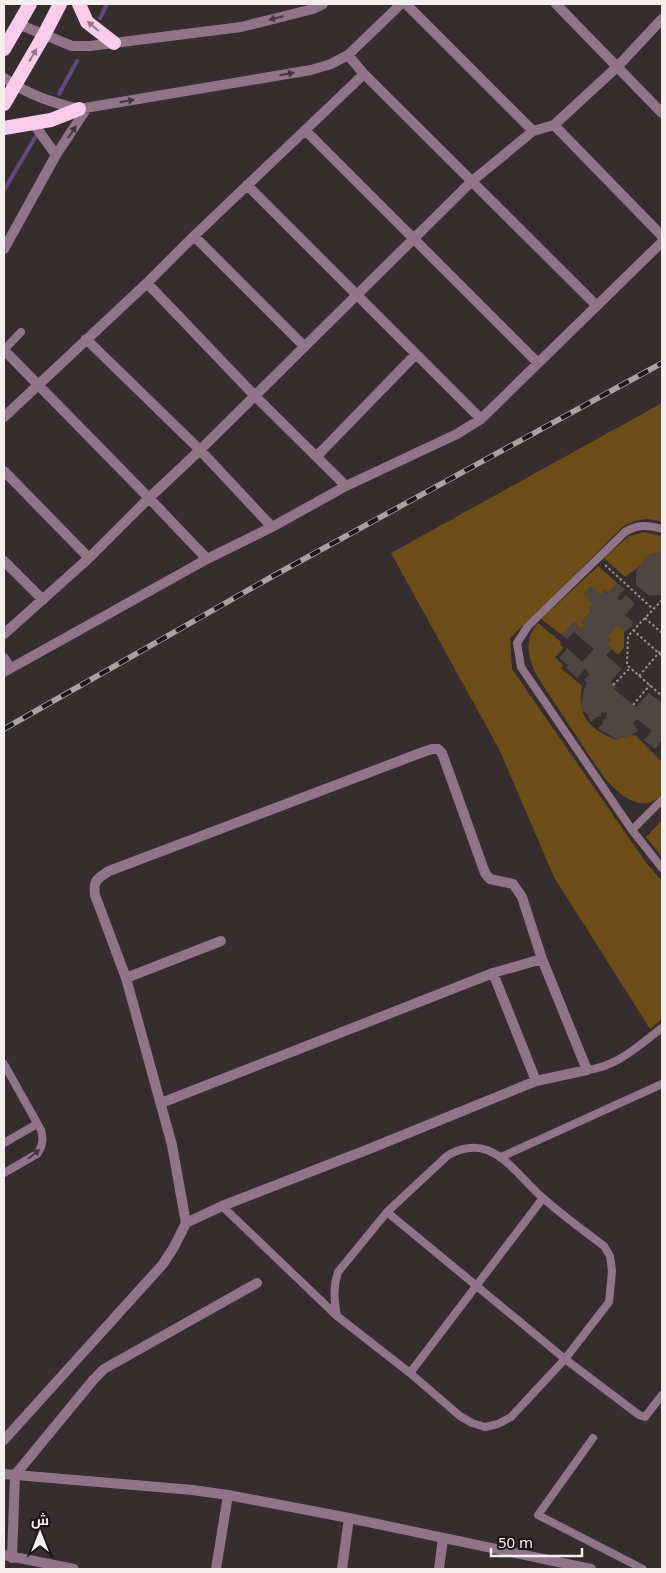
<svg xmlns="http://www.w3.org/2000/svg" width="666" height="1573" viewBox="0 0 666 1573" font-family="'Noto Sans',Cairo,sans-serif">
<style>
.green{fill:#6e4e18}
.lines{fill:none;stroke-linecap:round;stroke-linejoin:round}
.stream{stroke:#654783;stroke-width:4}
.building{fill:#4f4642}
.path{stroke:#9a9293;stroke-width:2;stroke-dasharray:2.5 2.5;stroke-linecap:butt}
.service{stroke:#907487;stroke-width:8}
.minor{stroke:#907487;stroke-width:10}
.tertiary{stroke:#907487;stroke-width:10}
.trunk{stroke:#f8ccea;stroke-width:14}
.rail-casing{stroke:#a9a1a2;stroke-width:5.5}
.rail{stroke:#1b1617;stroke-width:4;stroke-dasharray:11;stroke-linecap:butt}
.oneway{fill:#44373e}
.oneway2{fill:#957a8b}
</style>
<rect width="100%" height="100%" fill="#372d2e"/>
<path class="green" d="M662,403V522C649,517 637,519 625,525L510,638L512,669L647,864L662,881V1019L650,1029L554,877L499,749L391,553Z
M644,532L662,536V552C648,552 645,562 635,570C632,572 628,574 625,577L604,558L629,536Z
M598,566L617,583L608,593L605,590L601,595L584,594L593,603L589,609L591,611L582,622L585,625L581,629L574,622L562,635L541,619Z
M538,623L561,642L560,645L564,648L555,657L563,665L561,668L582,686C576,715 590,731 618,740V738L635,735L662,762V794C645,814 623,798 608,782C603,777 601,771 596,766L537,676C528,658 523,640 538,623Z
M617,625L624,630V648L618,655L607,644L611,639L607,636Z
M662,820V857L646,837Z"/>
<g class="lines">
<path class="stream" d="M100,18L107,4
M59,94L77,61
M4,190L36,136"/>
</g>
<path class="building" d="M657,552H662V595H648L636,585V570L646,558Z
M617,583L625,589L617,598L620,601L626,595L635,604L625,615L633,622L632,626L625,632L617,625L607,636L611,639L607,644L612,649L606,655L622,669L610,682L616,687L614,689L621,695L636,707L649,693L662,703V740L655,749L644,740L652,731L637,719L633,723L638,731L628,737L618,738V740L599,729V727L603,724V720L606,718L607,712L601,714V716L593,719V721H590L587,713L583,712L581,708L583,693L587,682L584,680L590,674L585,669L577,678L566,668L568,665L559,658L567,648L582,662L594,649L574,632L567,639L562,635L574,622L581,629L585,625L581,622L591,611L588,609L593,603L583,594L591,586L601,595L605,590L608,593Z"/>
<g class="lines">
<path class="path" d="M605,565L653,609
M662,600L628,636L627,665L662,696
M645,618L662,633
M633,630L662,656
M639,676L662,649
M613,685L630,668
M633,705L650,685"/>
<path class="service" d="M4,350L21,332
M662,529C648,525 638,524 625,532L528,626L517,643L521,667L632,830L662,868
M632,830L662,800
M4,1064L41,1130C44,1139 43,1146 37,1154L4,1173
M587,1070C617,1067 639,1045 662,1028
M4,1143L37,1124
M501,1157L662,1084
M222,1206L337,1316L410,1373L460,1416L472,1423L485,1427L498,1424L511,1417L565,1359L609,1302L612,1271L610,1256L604,1246C583,1230 562,1215 543,1198C525,1183 510,1159 487,1150C474,1145 458,1149 447,1156L387,1212L338,1272C333,1287 334,1300 337,1316
M387,1212L565,1359L639,1415L645,1417L662,1395
M410,1373L543,1198
M593,1438L538,1515L643,1569"/>
<path class="minor" d="M406,4L533,131
M556,4L662,113
M18,24L72,46H90L241,27L313,9L323,4
M348,55L364,74L596,305
M4,78C29,95 50,102 79,109L311,70L331,64L348,55L401,4
M33,123L56,155
M554,125L662,236
M305,130L538,363
M247,185L481,419
M194,236L304,346
M4,249L56,155L87,108
M147,283L255,396L346,486
M86,339L200,450L272,527
M4,350L149,498L207,559
M4,417L147,283L194,236L364,74
M317,456L416,354
M4,471L89,558
M4,561L43,600
M4,634L89,558L149,498L200,450L471,182L533,131L554,125L618,66L662,19
M4,658L10,668
M4,672L207,559L272,527L346,486L457,434L481,419L662,242
M493,973L536,1081
M126,978L221,941
M161,1103L493,973L542,959
M4,1440L163,1264L174,1247L186,1223L222,1206L369,1149L536,1081L587,1070L542,959L522,897L513,884L490,879L485,873L442,753L438,749H432L423,752L109,871C97,879 93,880 95,895L126,978L172,1145L186,1223
M4,1555L74,1569
M12,1558L15,1475L94,1379L104,1369L257,1283
M216,1569L228,1495
M342,1569L349,1518
M439,1569L443,1538"/>
<path class="tertiary" d="M4,1474L193,1490L228,1495L349,1518L591,1569"/>
<path class="trunk" d="M79,4L87,22L114,43
M4,49L30,4
M4,104L44,35L60,4
M4,128L51,120L79,109"/>
<g class="rail-casing">
<path id="rail" d="M4,729L273,576L662,363"/>
</g>
<use href="#rail" class="rail"/>
</g>
<defs><path id="oneway-solid" d="M-6-.8H1V-3.2L6.5 0L1 3.2V.8H-6Z" transform="scale(1.25)"/></defs>
<g class="oneway">
<use href="#oneway-solid" transform="translate(276 18) rotate(166)"/>
<use href="#oneway-solid" transform="translate(287 74) rotate(-10)"/>
<use href="#oneway-solid" transform="translate(127 101) rotate(-10)"/>
<use href="#oneway-solid" transform="translate(72 132) rotate(-57)"/>
<use href="#oneway-solid" transform="translate(34 1154) rotate(-39)"/>
</g>
<g class="oneway2">
<use href="#oneway-solid" transform="translate(93 26) rotate(-139)"/>
<use href="#oneway-solid" transform="translate(33 55) rotate(-60)"/>
</g>
<rect width="666" height="1573" fill="none" stroke="#f5eeef" stroke-width="10"/>
<g transform="translate(40 1533)" stroke="#1b1617" stroke-width="4" paint-order="stroke">
<path d="M0-4L9 19L0 12L-9 19Z" fill="#f5eeef"/>
<text y="-8" font-size="14" font-weight="bold" text-anchor="middle" fill="#f5eeef">ش</text>
</g>
<path d="M491 1548v8h91v-8" fill="none" stroke="#f5eeef" stroke-width="2.5"/>
<text x="498" y="1548" font-size="15" fill="#f5eeef" stroke="#1b1617" stroke-width="4" paint-order="stroke">50 m</text>
</svg>
